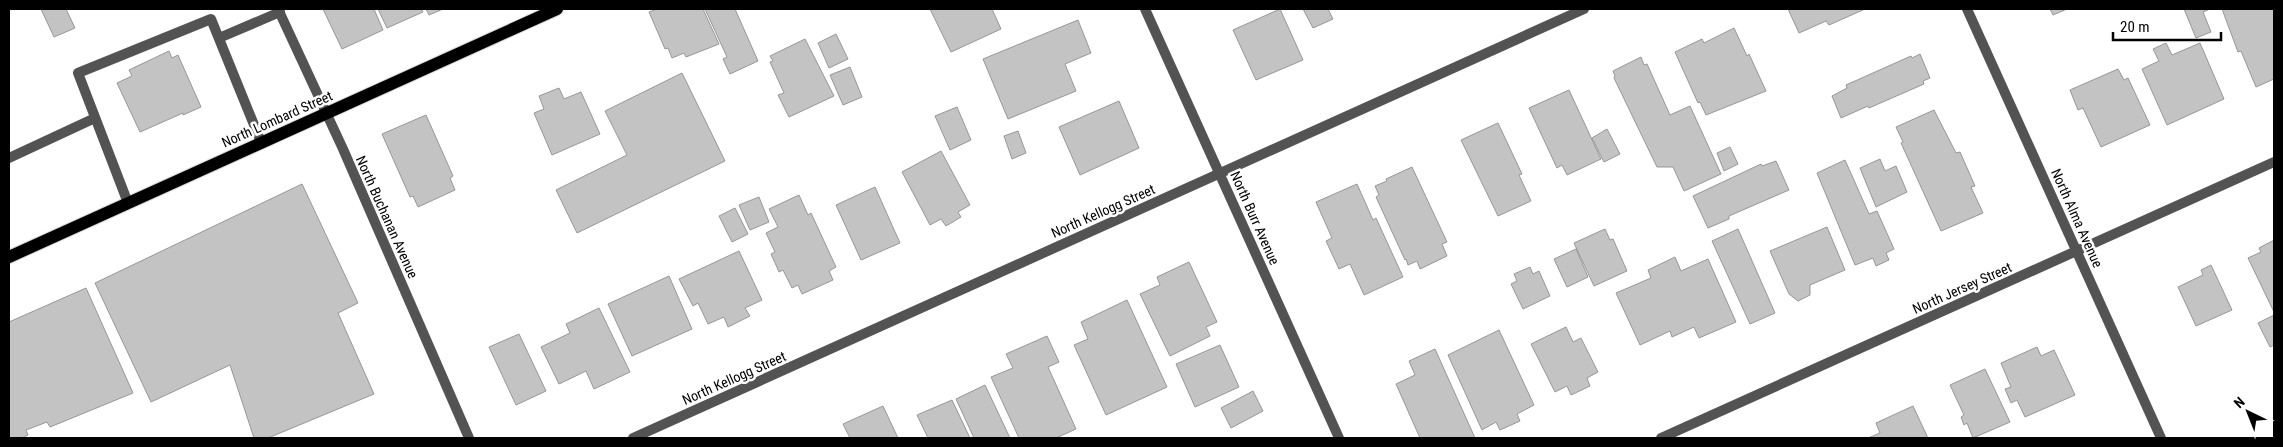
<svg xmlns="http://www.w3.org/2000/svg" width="2283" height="447" viewBox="0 0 2283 447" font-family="'Roboto Condensed',sans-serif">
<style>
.building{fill:#c3c3c3;stroke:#979797}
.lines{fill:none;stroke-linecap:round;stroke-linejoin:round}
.primary-casing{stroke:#dbdbdb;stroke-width:14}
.lane{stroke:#535353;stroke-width:10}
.street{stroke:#535353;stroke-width:10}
.primary{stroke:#000;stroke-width:12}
.labels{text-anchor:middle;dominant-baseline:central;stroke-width:5;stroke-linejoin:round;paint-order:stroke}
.street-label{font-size:14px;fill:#000;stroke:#fff}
</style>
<rect width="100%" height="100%" fill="#fff"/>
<path class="building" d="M41,9H66L75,28L54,37Z
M323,9H374L383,30L342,49Z
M378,9H421L423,12L387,28Z
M426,9H443L429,15Z
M657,9H703L719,44L686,57L684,53L672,58L668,48L665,49L649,12Z
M705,9H735L758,61L730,74L723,59L727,57Z
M930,9H992L1001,29L951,52Z
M1280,9L1303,60L1256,80L1233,30Z
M1303,9H1328L1333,19L1313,28Z
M1788,9H1865L1829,25L1826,21L1799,33Z
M2050,9H2067L2053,15Z
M2184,9H2210L2203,12L2211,32L2196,38Z
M2222,9H2274V79L2256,87L2241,51L2238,52Z
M1078,20L1091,53L1065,64L1076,91L1008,119L983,59Z
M1734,28L1747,56L1749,54L1766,91L1706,115L1700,102L1698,103L1675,52L1702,39L1704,43Z
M836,34L848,59L829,68L818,43Z
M805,39L834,96L789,117L778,95L784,93L770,62L773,61L770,56Z
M2166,43L2172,55L2200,43L2224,99L2167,125L2142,69L2159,61L2153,49Z
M169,51L172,58L178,55L201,107L183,115V113L140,132L117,83L132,76L129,70Z
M1920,54L1930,78L1923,81L1924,84L1869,108L1868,106L1841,118L1832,96L1847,88L1846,85L1911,56L1912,58Z
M1641,57L1644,65L1647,64L1670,115L1690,106L1721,174L1684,191L1673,167H1657L1614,78L1615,76L1613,71Z
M850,67L862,97L843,105L830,75Z
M2118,69L2124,80L2128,78L2150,125L2101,147L2083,108L2078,110L2070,90Z
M682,73L725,161L577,233L556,190L627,155L605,111Z
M559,88L564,99L581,92L600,134L552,155L534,113L544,109L539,96Z
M1569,90L1601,159L1567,175L1562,165L1557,168L1529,108Z
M1119,101L1139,148L1080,175L1059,127Z
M957,107L971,140L950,150L935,116Z
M1934,110L1956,153L1960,152L1975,186L1971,187L1983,213L1941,231L1901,143L1903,142L1896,127Z
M426,115L453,176L450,178L455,190L418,207L413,196L410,197L382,134Z
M1498,123L1522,174L1519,175L1531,201L1498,216L1461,140Z
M1607,129L1620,154L1604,162L1592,138Z
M1018,131L1026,153L1012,159L1004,136Z
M1730,147L1738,164L1724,171L1717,153Z
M941,151L970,205L958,212L961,217L946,226L941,219L930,225L902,172Z
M1880,159L1885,171L1896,166L1907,192L1876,207L1860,168Z
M1845,160L1869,214L1877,211L1894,249L1886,253L1889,260L1876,266L1873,258L1855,265L1817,173Z
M1776,161L1789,190L1729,216V219L1708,228L1693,196L1761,164L1762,166Z
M1412,167L1447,242L1442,244L1447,256L1420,269L1417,261L1408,265L1406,259L1405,260L1376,197L1379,195L1375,186L1387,181L1386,179Z
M302,184L358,303L338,313L374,394L268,438H254L230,365L151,402L95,283Z
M1357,184L1373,220L1376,218L1403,277L1364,295L1350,264L1339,269L1326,241L1332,238L1316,202Z
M875,187L900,243L861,260L836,205Z
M799,195L808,215L811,213L836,267L829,271L833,280L802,294L798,285L792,288L783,270L779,272L771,254L775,252L766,233L778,227L769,209Z
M759,197L769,222L750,230L739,205Z
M735,208L748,234L732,242L719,216Z
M1827,227L1845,270L1810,285V295L1798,301L1789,294L1770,251Z
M1605,229L1610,240L1613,239L1627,271L1594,286L1574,243Z
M1738,229L1775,313L1750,324L1712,241Z
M2274,240V312L2248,258L2261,252L2259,248Z
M1576,249L1588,277L1567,287L1554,259Z
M739,251L762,300L745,308L750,316L728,327L724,317L708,324L698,303L693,306L679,279Z
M1675,257L1681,271L1708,259L1736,322L1699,338L1694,327L1672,337L1670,331L1640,345L1616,293L1651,278L1648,270Z
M1189,262L1217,322L1206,327L1210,336L1170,356L1140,294L1160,285L1157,277Z
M2211,265L2232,310L2196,326L2178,287L2203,275L2201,270Z
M1530,267L1533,274L1539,271L1550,296L1523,309L1511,284L1517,281L1514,274Z
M669,276L692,329L632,356L608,304Z
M86,288L133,393L50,427L47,422L26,430L28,435L22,438H9V322Z
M1127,300L1167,387L1106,415L1074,345L1088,339L1081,322Z
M599,308L630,372L594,389L586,371L559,384L541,347L570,333L566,324Z
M2274,315V345L2270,347L2258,323Z
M1566,327L1573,342L1581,338L1598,372L1587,378L1590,386L1571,395L1567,386L1555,392L1531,344Z
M1499,330L1534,405L1517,414L1520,421L1500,430L1496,422L1482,430L1448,355Z
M519,334L546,391L516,405L489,347Z
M1047,336L1059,362L1048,367L1076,429L1056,438H1019L991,377L1013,368L1006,354Z
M1220,345L1239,387L1195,407L1176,364Z
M2037,347L2041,356L2054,350L2075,395L2025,417L2017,400L2011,403L2005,389L2011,387L2001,363Z
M1435,349L1475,438H1420L1396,384L1415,375L1409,361Z
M1985,369L2010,422L1973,438L1967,423L1964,425L1961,417L1964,415L1950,385Z
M985,385L1010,438H974L956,399Z
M1253,391L1263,411L1231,428L1221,408Z
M952,400L970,438H928L917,415Z
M883,406L898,438H850L843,424Z
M1913,406L1928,438H1868L1880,433L1876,423Z"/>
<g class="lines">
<g class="primary-casing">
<path id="primary" d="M9,257L557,9"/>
</g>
<path class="lane" d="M219,38L280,12
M9,158L95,118
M128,203L78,73L211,19L261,142"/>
<path class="street" d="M278,9L343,149L469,438
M1145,9L1339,438
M1967,9L2161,438
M633,438L1584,9
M1661,438L2274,162"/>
<use href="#primary" class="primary"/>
</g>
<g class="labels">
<g class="street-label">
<text transform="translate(277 119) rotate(-24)">North Lombard Street</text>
<text transform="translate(1103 211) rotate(-24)">North Kellogg Street</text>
<text transform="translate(387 217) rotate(66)">North Buchanan Avenue</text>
<text transform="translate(1255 218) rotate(66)">North Burr Avenue</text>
<text transform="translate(2077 218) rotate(66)">North Alma Avenue</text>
<text transform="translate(1962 288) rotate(-24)">North Jersey Street</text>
<text transform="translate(734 378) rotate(-24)">North Kellogg Street</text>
</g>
</g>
<rect width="2283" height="447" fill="none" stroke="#000000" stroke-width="20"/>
<g transform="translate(2248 412) rotate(317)" stroke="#ffffff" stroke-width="4" paint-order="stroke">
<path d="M0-4L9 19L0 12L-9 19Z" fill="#000000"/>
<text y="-8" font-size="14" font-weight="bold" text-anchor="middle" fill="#000000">N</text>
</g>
<path d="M2113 32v8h108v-8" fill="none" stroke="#000000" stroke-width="2.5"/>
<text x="2120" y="32" font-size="15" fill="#000000" stroke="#ffffff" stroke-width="4" paint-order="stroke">20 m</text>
</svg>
